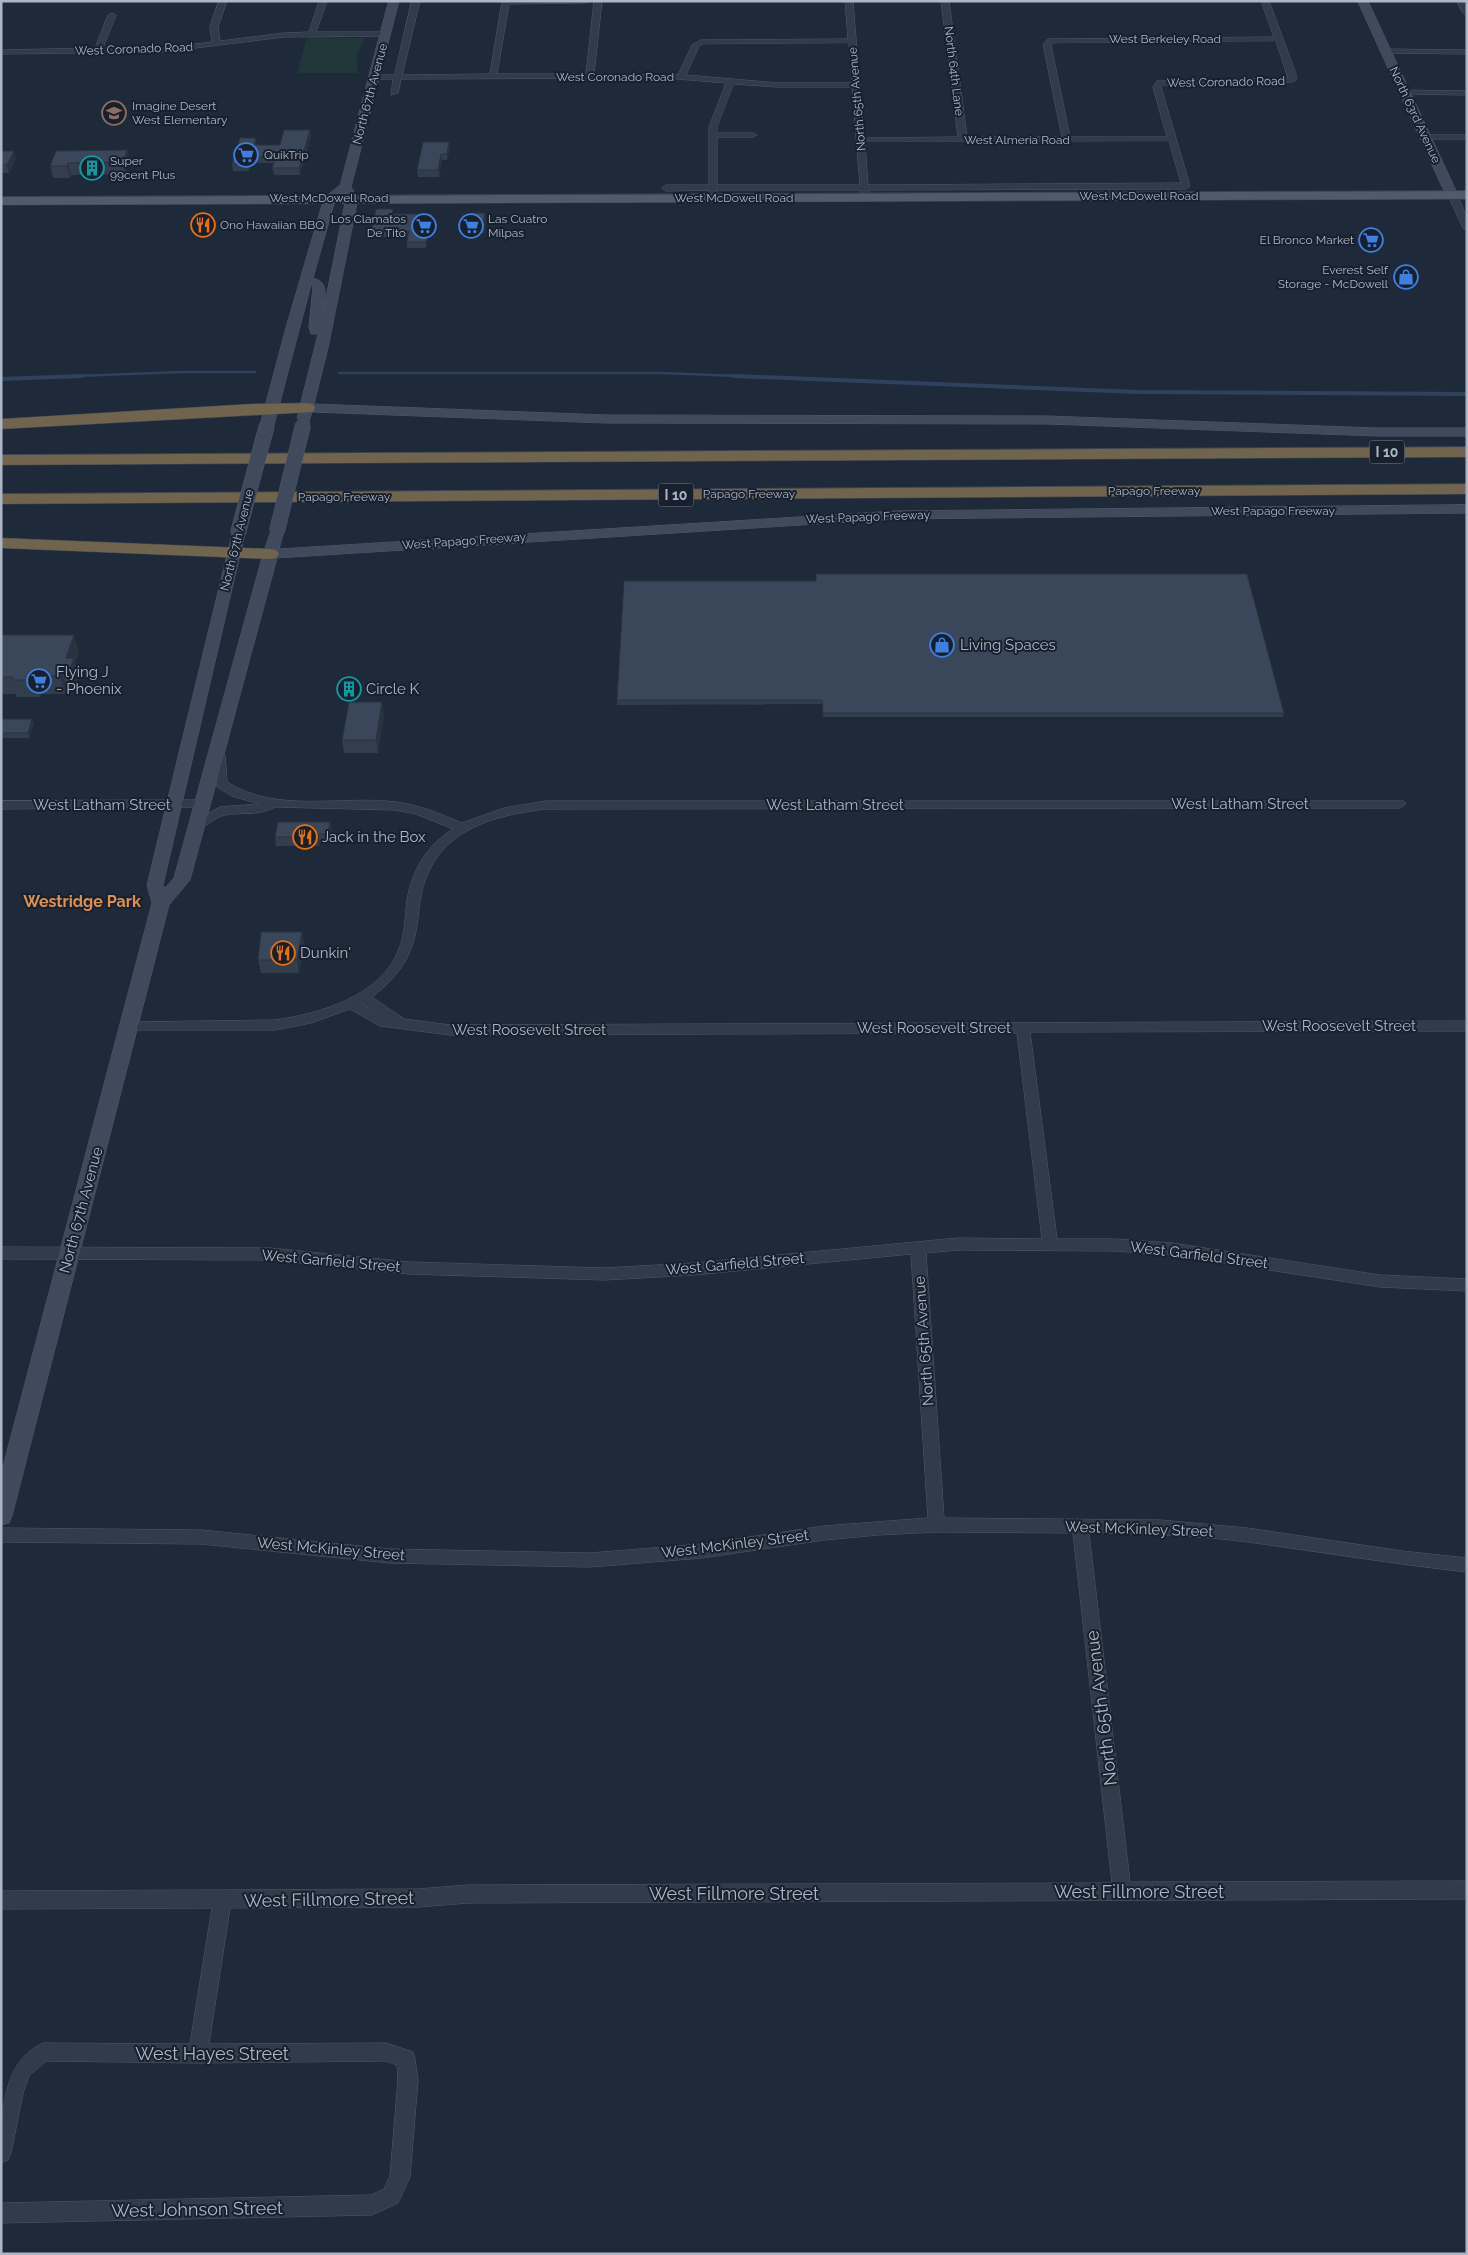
<svg xmlns="http://www.w3.org/2000/svg" width="1468" height="2255" viewBox="0 0 1468 2255" font-family="Raleway,sans-serif">
<style>
.green{fill:#20373a}
.lines{fill:none;stroke-linecap:round;stroke-linejoin:round}
.stream-far1{stroke:#2e4260;stroke-width:2.5}
.stream{stroke:#2e4260;stroke-width:4}
.street-casing{stroke:#4f5968;stroke-width:1}
.secondary-casing{stroke:#4f5968;stroke-width:1}
.primary-casing{stroke:#3b4453;stroke-width:1}
.highway-casing{stroke:#3c4654;stroke-width:1}
.street{fill:#323b4a;fill-rule:evenodd}
.secondary{fill:#3f4a5d;fill-rule:evenodd}
.primary{fill:#4f5a6a;fill-rule:evenodd}
.highway{fill:#70644e;fill-rule:evenodd}
.secondary-bridge-casing{stroke:#4f5968;stroke-width:16;stroke-linecap:butt}
.secondary-bridge{stroke:#3f4a5d;stroke-width:15}
.wall{fill:#323d4d}
.shaded-wall{fill:#29323f}
.building{fill:#3a475a;stroke:#29323f}
.labels{text-anchor:middle;dominant-baseline:central;stroke-width:4;stroke-linejoin:round;paint-order:stroke}
.far-street-label{font-size:12px;fill:#acb6c7;stroke:#18202e}
.far-poi-label{font-size:12px;fill:#acb6c7;stroke:#18202e;text-anchor:start}
.shield{fill:#18202e;stroke:#808999;stroke-width:1}
.shield-label{font-size:14px;font-weight:bold;fill:#acb6c7}
.poi-label{font-size:15px;fill:#acb6c7;stroke:#18202e;text-anchor:start}
.street-label{font-size:15px;fill:#acb6c7;stroke:#18202e}
.neighbourhood-label{font-size:16px;font-weight:bold;fill:#dd9150;stroke:#18202e}
.near-street-label{font-size:18px;fill:#acb6c7;stroke:#18202e}
</style>
<rect width="100%" height="100%" fill="#1e2939"/>
<path class="green" d="M307,37L365,38L357,55L358,73H297Z"/>
<g class="lines">
<path class="stream-far1" d="M339,373H662L766,377
M49,377L182,372H255"/>
<path class="stream" d="M734,376L1138,392L1467,394
M1,379L82,376"/>
<g class="street-casing">
<path id="street" d="M219,1H227L218,27L220,41L284,33L309,32L319,1H327L316,32H385L389,34L385,36L284,37L163,52L1,54V50L95,48L108,15L112,13L116,15L103,48H163L212,42L210,27Z
M412,1H420L402,75L490,74L502,1H590L586,3L509,4L497,74H586L594,1H602L594,74L678,75L692,45L701,40L848,39L845,1H853L864,138L958,137L941,1H949L967,137H1062L1043,44L1048,39L1274,37L1261,1H1269L1296,74V80L1292,82L1162,85L1161,87L1190,186L1186,189L869,190V194L865,197L861,194L860,190H717V197L713,200L709,197V190L666,191L662,188L666,185H709V127L726,83L665,78L401,79L398,93L391,95L393,79H374L370,77L374,75H394ZM1276,41L1288,78L1157,81L1153,87L1167,137H1070L1051,45L1053,43ZM849,43L852,83H778L686,75L699,46L703,44ZM734,84L778,87H852L860,185H717V137H753L757,135L753,133H717V127ZM1169,141L1181,183L868,185L865,142Z
M1457,1H1465L1467,15L1463,13Z
M1383,49L1467,50V54L1386,53H1383Z
M1401,90L1467,91V95L1404,94L1400,92Z
M1422,135H1467V139H1425L1421,137Z
M1452,192C1463,198 1467,219 1467,231L1463,228L1448,195Z
M219,751L225,755L227,782C277,814 341,795 396,802C419,805 441,814 462,823L504,808L546,801H1404L1406,804L1400,808L546,809C491,816 437,830 422,891C419,902 419,913 417,925C413,956 397,978 372,997L404,1019L450,1025L1467,1021V1031L1030,1032L1057,1239H1115L1172,1243L1380,1275L1467,1279V1291L1380,1287L1172,1255L1115,1251L958,1250L926,1253L944,1518L1160,1520L1247,1528L1402,1551L1467,1558V1572C1394,1564 1321,1552 1248,1542C1195,1535 1142,1534 1089,1533L1130,1882L1467,1881V1899L468,1903L418,1907L230,1908L209,2044L386,2043L413,2052L415,2059L418,2080L410,2177L398,2203L372,2215L1,2223V2203L371,2195L384,2189L390,2176L398,2080L397,2065L386,2061L198,2063L46,2061L29,2076L23,2093L11,2153L8,2160L1,2163C1,2120 0,2062 43,2043L190,2044L212,1908L1,1909V1891L418,1889L468,1885L1112,1883L1073,1533L936,1532L878,1535L824,1540L702,1558L590,1567L390,1563L201,1544L1,1542V1528L201,1530L390,1549L590,1553L702,1544L824,1526L928,1518L911,1254L694,1275L604,1280L409,1274L270,1260L1,1259V1247L270,1248L409,1262L604,1268L694,1263L958,1238L1042,1239L1017,1033L450,1035L380,1026L350,1009L311,1023L275,1030H124L122,1027L124,1024L129,1022L275,1020C319,1014 382,996 399,949C405,934 405,917 407,900C412,870 427,845 453,829L416,814L395,810L275,807C260,816 242,812 225,815C213,817 205,831 193,828L191,825L193,822L220,807L259,804L232,796L217,787L213,755ZM361,1003H362L376,1013Z
M203,800L207,801L209,804L207,807L1,809V801Z"/>
</g>
<g class="secondary-casing">
<path id="secondary" d="M389,1H399L351,187L358,198L328,348L314,404L606,415L1047,416L1377,428H1467V436H1377L1047,424L606,423L312,412L309,421L304,422L297,418L318,334H311L309,327L313,286L311,285L274,425L267,429L262,428L260,425L287,324L324,198L340,185ZM343,194L346,198L323,313C324,298 331,283 313,278L335,200Z
M1358,1H1368L1458,195L1456,197L1452,199L1446,195Z
M1467,505V513L896,519L277,558L190,880L169,905L12,1516L9,1523L1,1525V1474L152,903L147,885L233,530L238,529L245,533L163,885L165,888L174,878L263,554L272,528L277,527L284,531L279,549L896,511Z"/>
</g>
<g class="primary-casing">
<path id="primary" d="M1467,191V199L1,205V197Z"/>
</g>
<g class="highway-casing">
<path id="highway" d="M307,403L313,404L315,408L313,412L1,429V419L251,404Z
M1467,447V457L1,465V455Z
M1467,484V494L1,504V494Z
M1,538L270,549L276,550L279,554L276,558L270,559L1,548Z"/>
</g>
<use href="#street" class="street"/>
<use href="#secondary" class="secondary"/>
<use href="#primary" class="primary"/>
<use href="#highway" class="highway"/>
<g class="secondary-bridge-casing">
<path id="secondary-bridge" d="M277,531L303,425
M238,533L267,425"/>
</g>
<use href="#secondary-bridge" class="secondary-bridge"/>
</g>
<path class="wall" d="M310,130L311,137L300,175H274L272,168L274,163H251L249,171H233L232,164L257,144V145H280Z
M449,142L450,148L447,160H442L439,177H418L417,170Z
M127,150L130,162L125,174L71,175L70,178H53L50,166Z
M1,151L16,159L9,173H1Z
M485,213L486,221L484,233H471L470,225Z
M394,214H432V220L426,248H407V242L408,237H372L371,231Z
M624,581L1284,713L1283,717H823L822,704L617,705Z
M1,635L79,652L75,663L79,675L74,688H67L65,694H41L40,697H17L16,694H1Z
M382,702L384,715L378,753H344L342,740Z
M1,719L34,724L29,738H1Z
M332,831L329,843H320L319,846H276L275,837Z
M305,945L299,973H261L258,960Z"/>
<path class="shaded-wall" d="M310,130L311,137L300,175L299,168Z
M256,138L257,144L255,151L254,145Z
M449,142L450,148L447,160V154Z
M127,150L130,162L125,174L123,162Z
M14,151L16,159L9,173L7,165Z
M441,154L442,160L439,177L438,170Z
M250,157L251,163L249,171L248,164Z
M68,163L71,175L70,178L67,166Z
M485,213L486,221L484,233L483,225Z
M432,214V220L426,248V242Z
M74,635L79,652L75,663L79,675L74,688L66,658Z
M62,671L67,688L65,694L60,676Z
M36,676L41,694L40,697L35,680Z
M382,702L384,715L378,753L376,740Z
M32,719L34,724L29,738L28,733Z
M330,822L332,831L329,843L328,834Z
M318,834L320,843L319,846L318,837Z
M302,932L305,945L299,973L297,960Z"/>
<path class="building" d="M284,130H310L299,168H272L276,157H250L248,164H232L240,138H256L254,145H280Z
M423,142H449L447,154H441L438,170H417Z
M127,150L123,162L68,163L67,166H50L56,151Z
M1,151H14L7,165H1Z
M376,209H393L392,214H432L426,242H407L409,231H371Z
M472,213H485L483,225H470Z
M816,574H1247L1284,713H823L822,700H617L624,581H816Z
M1,635H74L66,658H74L69,671H62L60,676H36L35,680H12L13,677H1Z
M349,702H382L376,740H342Z
M1,719H32L28,733H1Z
M278,822H330L328,834H318V837H275Z
M261,932H302L297,960H258Z"/>
<defs>
<g id="school-ring" transform="scale(1.25)"><circle r="9.5" fill="#18202e" stroke="#8d6e63" stroke-width="1.5"/><path d="M0-5L7-2L0 1L-7-2ZM-4 1L0 2.5L4 1V4Q0 6-4 4Z" fill="#8d6e63"/></g>
<g id="supermarket-ring" transform="scale(1.25)"><circle r="9.5" fill="#18202e" stroke="#3f7fe0" stroke-width="1.5"/><path d="M-6-5.5h2.5l.6 2H6L4.5 2H-2.5L-4.4-4H-6ZM-1.5 3.2a1.3 1.3 0 1 0 .1 0ZM3 3.2a1.3 1.3 0 1 0 .1 0Z" fill="#3f7fe0"/></g>
<g id="building-ring" transform="scale(1.25)"><circle r="9.5" fill="#18202e" stroke="#0f9aa8" stroke-width="1.5"/><path d="M-4-6H4V6H1V3H-1V6H-4ZM-2.5-4.3h1.7v1.8h-1.7ZM.8-4.3h1.7v1.8H.8ZM-2.5-1h1.7V.8h-1.7ZM.8-1h1.7V.8H.8Z" fill="#0f9aa8"/></g>
<g id="restaurant-ring" transform="scale(1.25)"><circle r="9.5" fill="#18202e" stroke="#e8710a" stroke-width="1.5"/><path d="M-5-6h1v4h1v-4h1v4h1v-4h1v5L-1.5 .5V6h-2V.5L-5-1ZM5-6V6H3V1.5H1.5Q1.5-4 5-6Z" fill="#e8710a"/></g>
<g id="shop-ring" transform="scale(1.25)"><circle r="9.5" fill="#18202e" stroke="#3f7fe0" stroke-width="1.5"/><path d="M-5-2.5h2.3a2.7 3.5 0 0 1 5.4 0H5L5.5 6h-11ZM-1.5-2.5h3a1.5 2.3 0 0 0-3 0Z" fill="#3f7fe0"/></g>
</defs>
<g fill-rule="evenodd">
<use href="#school-ring" x="114" y="113"/>
<use href="#supermarket-ring" x="246" y="155"/>
<use href="#building-ring" x="92" y="168"/>
<use href="#restaurant-ring" x="203" y="225"/>
<use href="#supermarket-ring" x="424" y="226"/>
<use href="#supermarket-ring" x="471" y="226"/>
<use href="#supermarket-ring" x="1371" y="240"/>
<use href="#shop-ring" x="1406" y="277"/>
<use href="#shop-ring" x="942" y="645"/>
<use href="#supermarket-ring" x="39" y="681"/>
<use href="#building-ring" x="349" y="689"/>
<use href="#restaurant-ring" x="305" y="837"/>
<use href="#restaurant-ring" x="283" y="953"/>
</g>
<g class="labels">
<g class="far-street-label">
<text x="1165" y="39">West Berkeley Road</text>
<text transform="translate(134 49) rotate(-2)">West Coronado Road</text>
<text transform="translate(954 71) rotate(83)">North 64th Lane</text>
<text x="615" y="77">West Coronado Road</text>
<text transform="translate(1226 82) rotate(-1)">West Coronado Road</text>
<text transform="translate(370 94) rotate(-75)">North 67th Avenue</text>
<text transform="translate(857 99) rotate(-95)">North 65th Avenue</text>
<text transform="translate(1415 115) rotate(65)">North 63rd Avenue</text>
<text x="1017" y="140">West Almeria Road</text>
<text x="1139" y="196">West McDowell Road</text>
<text x="329" y="198">West McDowell Road</text>
<text x="734" y="198">West McDowell Road</text>
<text x="1154" y="491">Papago Freeway</text>
<text x="749" y="494">Papago Freeway</text>
<text x="344" y="497">Papago Freeway</text>
<text x="1273" y="511">West Papago Freeway</text>
<text transform="translate(868 517) rotate(-2)">West Papago Freeway</text>
<text transform="translate(237 540) rotate(-76)">North 67th Avenue</text>
<text transform="translate(464 541) rotate(-4)">West Papago Freeway</text>
</g>
<g class="far-poi-label">
<text x="132" y="106">Imagine Desert<tspan x="132" dy="14">West Elementary</tspan></text>
<text x="264" y="155">QuikTrip</text>
<text x="110" y="161">Super<tspan x="110" dy="14">99cent Plus</tspan></text>
<text x="406" y="219" text-anchor="end">Los Clamatos<tspan x="406" dy="14">De Tito</tspan></text>
<text x="488" y="219">Las Cuatro<tspan x="488" dy="14">Milpas</tspan></text>
<text x="220" y="225">Ono Hawaiian BBQ</text>
<text x="1354" y="240" text-anchor="end">El Bronco Market</text>
<text x="1388" y="270" text-anchor="end">Everest Self<tspan x="1388" dy="14">Storage - McDowell</tspan></text>
</g>
<g class="shield">
<rect x="1369.5" y="440.5" width="35" height="23" rx="4"/>
<rect x="658.5" y="483.5" width="35" height="23" rx="4"/>
</g>
<g class="shield-label">
<text x="1387" y="452">I 10</text>
<text x="676" y="495">I 10</text>
</g>
<g class="poi-label">
<text x="960" y="645">Living Spaces</text>
<text x="56" y="672">Flying J<tspan x="56" dy="17">- Phoenix</tspan></text>
<text x="366" y="689">Circle K</text>
<text x="322" y="837">Jack in the Box</text>
<text x="300" y="953">Dunkin'</text>
</g>
<g class="street-label">
<text x="1240" y="804">West Latham Street</text>
<text x="102" y="805">West Latham Street</text>
<text x="835" y="805">West Latham Street</text>
<text x="1339" y="1026">West Roosevelt Street</text>
<text x="934" y="1028">West Roosevelt Street</text>
<text x="529" y="1030">West Roosevelt Street</text>
<text transform="translate(81 1210) rotate(-75)">North 67th Avenue</text>
<text transform="translate(1199 1255) rotate(7)">West Garfield Street</text>
<text transform="translate(331 1261) rotate(5)">West Garfield Street</text>
<text transform="translate(735 1264) rotate(-5)">West Garfield Street</text>
<text transform="translate(924 1341) rotate(-94)">North 65th Avenue</text>
<text transform="translate(1139 1529) rotate(2)">West McKinley Street</text>
<text transform="translate(735 1544) rotate(-7)">West McKinley Street</text>
<text transform="translate(331 1549) rotate(5)">West McKinley Street</text>
</g>
<g class="neighbourhood-label">
<text x="82" y="901">Westridge Park</text>
</g>
<g class="near-street-label">
<text transform="translate(1101 1708) rotate(-97)">North 65th Avenue</text>
<text x="1139" y="1891">West Fillmore Street</text>
<text x="734" y="1893">West Fillmore Street</text>
<text transform="translate(329 1899) rotate(-1)">West Fillmore Street</text>
<text x="212" y="2053">West Hayes Street</text>
<text transform="translate(197 2209) rotate(-1)">West Johnson Street</text>
</g>
</g>
<rect width="1468" height="2255" fill="none" stroke="#acb6c7" stroke-width="5"/>
</svg>
